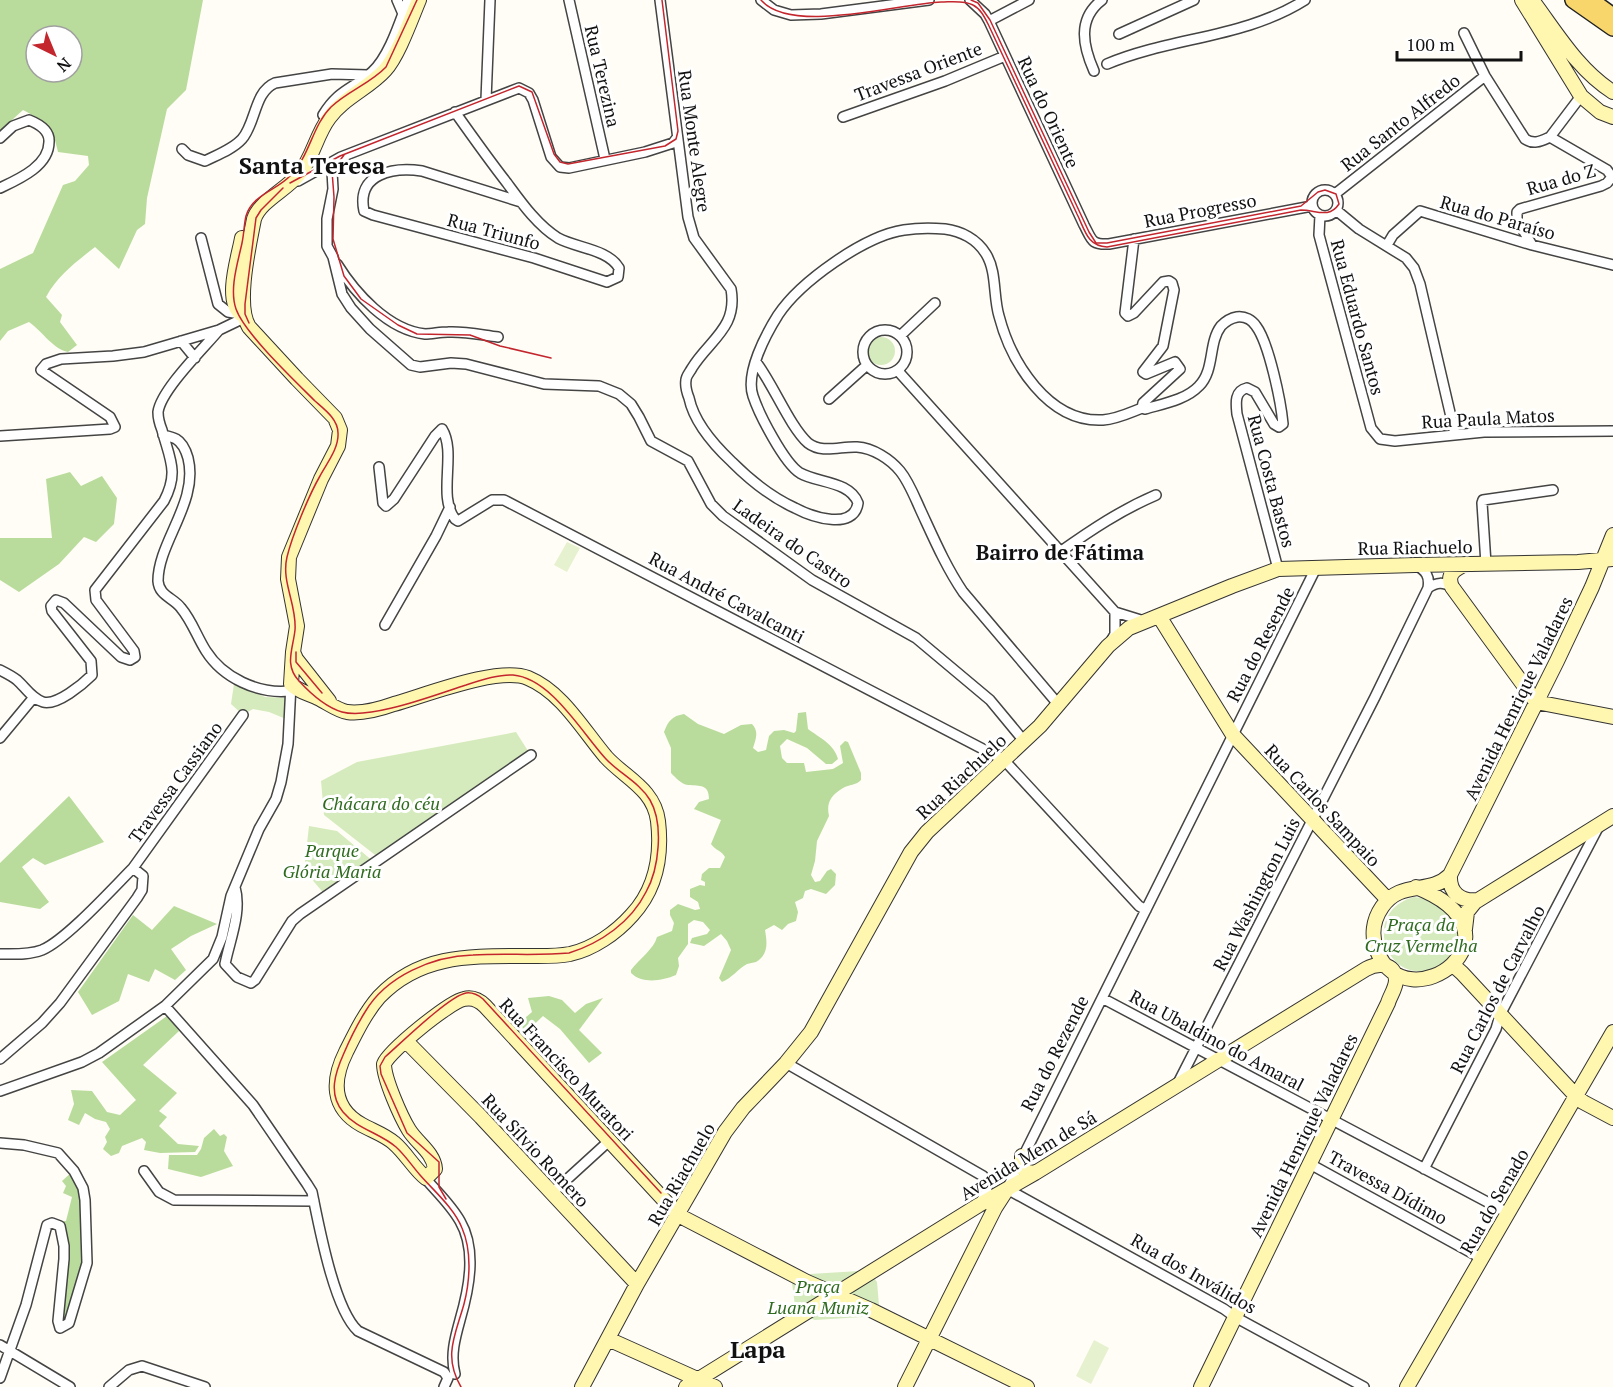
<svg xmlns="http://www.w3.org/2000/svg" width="1613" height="1387" viewBox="0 0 1613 1387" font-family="'PT Serif',serif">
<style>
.green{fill:#d5ebbd}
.forest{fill:#b9dc9c;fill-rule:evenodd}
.pitch{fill:#e6f2cf}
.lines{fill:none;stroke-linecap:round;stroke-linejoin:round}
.street-casing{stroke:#444;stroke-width:12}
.secondary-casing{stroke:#333;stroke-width:16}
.primary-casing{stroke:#222;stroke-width:18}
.street{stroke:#fff;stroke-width:9}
.secondary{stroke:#fff6b0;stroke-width:14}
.primary{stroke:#f9d66b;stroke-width:15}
.tram{stroke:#c4262e;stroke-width:1.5}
.labels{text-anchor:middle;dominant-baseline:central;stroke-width:6;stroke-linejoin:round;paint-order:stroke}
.street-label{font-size:18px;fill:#111;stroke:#fff}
.park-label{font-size:18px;font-style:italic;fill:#2f6b1f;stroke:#fff}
.quarter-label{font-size:21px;font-weight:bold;fill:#111;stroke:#fff}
.district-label{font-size:24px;font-weight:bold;fill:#111;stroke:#fff}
</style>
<rect width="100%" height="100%" fill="#fffdf5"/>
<path class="green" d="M867 351a14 14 0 1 1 28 0a14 14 0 1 1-28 0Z
M234,684L265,697L288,698L286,719L269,712L253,709L243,715L231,704Z
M516,732L530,754L379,858L324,815L321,781L357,762Z
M309,826L337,831L374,862L326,896L304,870Z
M1414,897L1436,900L1458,927C1457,943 1455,958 1439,966C1388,992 1358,912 1414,897Z
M859,1271H869L877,1282L879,1305L862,1317L815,1320L796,1313L792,1283L794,1280L810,1274Z"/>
<path class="forest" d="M0,0H203L186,90L167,109L147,198L145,224L137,230L119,269L95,247C76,262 58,275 46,297L62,315L60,322L77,345L68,352C53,349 43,332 29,322L8,331L0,341V269L33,253L63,185L75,181L89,165L88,156L58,152C52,124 47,123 23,110L0,131ZM36,36H72V72H36Z
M70,472L81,486L102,476L117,498L114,524L96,542L84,537L59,564L19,592L0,580V538H52L46,479Z
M806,712L808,729C820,738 834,744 838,759L832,764H826L807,748L787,739L780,746L782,758L787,763H804L806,772L833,769L843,763L840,746L845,741L848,742L861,773V780C855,786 850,784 843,788C831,795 826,803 829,816L817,841L815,861L811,875L815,882L820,881L827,871L831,869L836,874L835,885L826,894L811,889L805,891L803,898L795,902L798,912L796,921L788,924L782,930L774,925L765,930C767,942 769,954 756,962C753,963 750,963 747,964C738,969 732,978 722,982L719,978L731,950L727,941L721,934L704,946L690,943L692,938L707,934L710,930L703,922L694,920L688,924V944L678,958L679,966L676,975C662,981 642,984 631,973V970C639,959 654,949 657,937L672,931L674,923L670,915V910L678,904L695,910L700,909L698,902L690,897V889L700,885L705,886V882L701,880L702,874L709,868H720L725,857C722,851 715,850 711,844L721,820L694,809L699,802L709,799C709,784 700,786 688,785C681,784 676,778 671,773V748L664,732C668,721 672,716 684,714L698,724L724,734L741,725L752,724C759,731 756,739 753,748L758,752L766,750L769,736L774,731L784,730L794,733L796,731L798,713Z
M69,796L104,842L45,865L33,858L22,867L49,902L40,909L0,902V863Z
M174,906L217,924L191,936L171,949L186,970L175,980L155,969L149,982L128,974L119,1001L92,1015L78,992L133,915L152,930Z
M549,996L562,1000L575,1013L586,1004L603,998L579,1030L602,1053L589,1063L560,1029L543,1016L521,1037L512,1029L532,1012L528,998Z
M167,1016L179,1031L143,1065L177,1093L159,1111L167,1117L159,1126L178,1144L199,1146L195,1152L160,1153L144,1150L146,1142L142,1138L122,1146L119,1153L111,1156L103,1149L107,1142L105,1137L110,1129L106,1122L95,1119L85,1113L79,1125L68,1120L74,1104L71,1090L92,1091L107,1112L120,1115L136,1100L102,1062Z
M214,1129L220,1136L224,1134L227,1137L224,1151L233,1166L201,1177L168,1169L169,1155H197L201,1149L204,1138Z
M73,1171L85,1195L87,1258L68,1319L63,1318L67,1252L63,1221H66L72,1197L63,1193L66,1186L62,1181Z"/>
<path class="pitch" d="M567,542L580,548L567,572L554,565Z
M1094,1340L1109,1348L1091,1384L1076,1376Z"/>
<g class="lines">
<g class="street-casing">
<path id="street" d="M397,0L403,14
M569,0L605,159
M660,0L688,217L694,238L731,289C738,328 709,340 692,368C690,372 686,376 686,380C685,386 687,393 689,398C694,422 715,446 732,462C750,480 773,498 795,508C812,517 854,531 858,503C850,481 817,483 800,473C784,463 759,414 753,396C745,373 766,334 778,315C800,282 864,236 904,230C917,228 932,228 945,229C961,231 977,239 986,254C997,272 993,296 999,316C1011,362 1048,423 1103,420C1117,419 1129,413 1142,408L1145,409C1162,404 1186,400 1199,386C1215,370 1208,343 1221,326C1225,322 1231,318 1237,317C1245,316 1252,320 1256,326C1269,343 1281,402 1283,424L1279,427L1274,424L1255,392L1247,388C1234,391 1236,404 1237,414L1278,569
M761,0L774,10L791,15L821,14L929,0
M970,0L985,14L989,21L1084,225C1092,240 1091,245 1109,244L1312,206
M989,21L1029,0
M1464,33L1485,76L1525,139C1534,145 1541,141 1550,137
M1119,34L1194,0
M1107,64C1171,37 1245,38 1305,0
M1094,71C1083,46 1077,19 1102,0
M486,100L490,0
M455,112C472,136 489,160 507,183C521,202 537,225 558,238C576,248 608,249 619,268L618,277L607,282L534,258L373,215L364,211C356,173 394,167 422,171L521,202
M323,115C339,89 352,90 372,72C389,57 400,21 408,0
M843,117L945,81L1005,56
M1550,137L1581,96
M0,138L13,126L29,120C39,124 50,130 49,142C49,166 19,179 0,188
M182,149L188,155L205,161C217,155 233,149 242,139C256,123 254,92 275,83L332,74L368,75
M341,158L332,171L333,189L327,219V246L333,257L342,294L351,308L370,329L411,365L420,367L451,363L466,364L544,384L599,386L619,394L631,404L639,417L651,441L688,461L711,504L723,516L812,580L916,638L990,700L1024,741
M298,181L341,157L519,88L529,93L533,100L551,157L560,167L569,168L645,152L673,143L676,139
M1312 203a13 13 0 1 1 26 0a13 13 0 1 1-26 0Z
M1335,194L1485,76
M1336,210L1359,229L1406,258L1414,268L1420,284L1455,434
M1320,215L1319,235L1371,428L1380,439L1395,441L1484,432L1613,431
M201,238L218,304L228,312L240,314
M1134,239L1125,313L1128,316L1134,313L1163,282L1169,281L1172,283L1174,290L1163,346L1143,372L1146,374L1175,362L1180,369L1143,403L1142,408
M1387,245L1393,235L1420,211L1532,245L1613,265
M1532,245L1517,220V212L1520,209L1601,186L1607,183L1612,177L1607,170L1550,137
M337,264C355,293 388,330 425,334C432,334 440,332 448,332C464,331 482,335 498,337
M863 352a22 22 0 1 1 44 0a22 22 0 1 1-44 0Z
M900,336L935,303
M181,341L195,358
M756,362C773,384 790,427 808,443C822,454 841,446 857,447C873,448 890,459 900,471C909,482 915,498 921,511C934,539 946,567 963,592L1058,704
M898,371L1115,612L1144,621
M829,399L867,365
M163,435C167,436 172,437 176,439C183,443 186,451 188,458C199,502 158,542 158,581C159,596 174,598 181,608C192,621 197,637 206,651C223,678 258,694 289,691
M0,436L110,429L115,427L110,417L41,370L46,364L61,359L113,356L144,352L219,330L244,318
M379,467L383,503L386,506L394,499L435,436L442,429C457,453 437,496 455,519L458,521L492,500H504L1004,760L1139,906L1146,910
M1060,552C1091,530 1121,510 1156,495
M1486,564L1482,503L1483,500L1553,490
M1316,568L1007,1189L1224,1309L1235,1317L1364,1387
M1428,588C1437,582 1443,582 1452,587
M385,625L436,536L450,507
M1111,641L1115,634V612
M0,670C6,673 12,676 17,680C25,687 32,699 43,702C57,706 83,684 92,675L91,661L52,611L51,606L56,600L64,603L121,657L130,660L135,657L134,651L96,600L95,590L164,501C179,472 170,460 162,430C160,425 158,418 158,412C161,390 203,349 219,330
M0,738L34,697
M133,868L243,715
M235,887C242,912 230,939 225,964L237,977L251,983L255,980L292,921L300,914L531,755
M0,954C14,954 29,955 42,950C66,940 113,888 133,868L143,876L142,890L137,898L60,1003L42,1023L0,1059
M1102,998L1508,1213
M165,1006L253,1105L307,1184L312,1192C319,1226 334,1309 358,1331L444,1372L448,1378L444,1387
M786,1063L983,1176C991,1185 986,1194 980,1203
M1178,1083L1375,697L1428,588C1430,576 1426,571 1416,565
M0,1091L82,1062L99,1053L165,1006L213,959L222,937L231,896L259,829L276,799L281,782L288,744L291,684
M0,1143L24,1145L58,1153L74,1171L83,1188L85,1200L87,1263L69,1323L60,1328L58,1321L64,1259V1246L60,1226L52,1223L47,1225L26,1305L0,1378
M1310,1164L1481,1258
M1424,1169L1496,1029L1500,1015L1599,826
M144,1171L159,1192L174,1200L314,1201
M425,1178C437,1192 451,1205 460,1221C477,1250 469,1289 460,1320C455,1338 450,1356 455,1374
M552,1193L609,1141
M0,1345L70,1387
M109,1387L129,1370L142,1366L205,1387"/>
</g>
<g class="secondary-casing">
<path id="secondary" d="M419,0C411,19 398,56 385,70C369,88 343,98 329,118C316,135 313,158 299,174C286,190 260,201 254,219C249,245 235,305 249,327L297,379L335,418L340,430L338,446L321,479L289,557L288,579L297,626L293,652L291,684C299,692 308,693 318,698C328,703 337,710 347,712C362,714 380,709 394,704C426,695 498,666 528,678C562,692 583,730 606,757C625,778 654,789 658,821C662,855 656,889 632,915C616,933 593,949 570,954C554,957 538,956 522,956C468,956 419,955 379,997C365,1013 355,1034 346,1052C332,1080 331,1108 362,1125C373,1131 385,1135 394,1143C406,1153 415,1170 426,1178L435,1169C434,1153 417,1143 409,1130C401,1117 384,1079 384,1064C389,1051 449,1002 464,999C472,997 479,1000 485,1006L678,1215L807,1282L871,1310L1027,1387
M1522,0L1581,96L1600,112L1613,117
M1532,0C1556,32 1578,70 1613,92
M241,314C224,300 239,256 242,238
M1466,564C1455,569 1446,574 1452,587L1536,702
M1159,616L1233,735L1388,900
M293,652L296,659L329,701
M1536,702L1613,717
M1450,875C1449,893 1461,902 1478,900
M1416,887C1534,934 1407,1026 1377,951C1371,936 1373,920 1382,907C1401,879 1429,896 1450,875L1557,661L1592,587L1613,535
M1465,929L1467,912L1475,902L1613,816
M1453,965L1462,973L1577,1097L1583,1102L1613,1118
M406,1041L481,1117L637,1284
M1022,1156V1168L1027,1172L1035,1173
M608,1339L715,1387
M582,1387L637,1284L725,1132L743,1108L786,1063L811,1032L911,852L927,832L1040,726L1108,646L1129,628L1232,586L1278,569L1415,565L1578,562L1613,559
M686,1387L979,1205L1035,1173L1366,969C1377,963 1395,962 1396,980C1396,988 1390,996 1388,1003L1201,1387
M905,1387L995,1208L1006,1191
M1407,1387L1613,1032"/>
</g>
<g class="primary-casing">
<path id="primary" d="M1573,0L1613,28
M1591,0L1613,16"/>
</g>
<use href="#street" class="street"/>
<use href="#secondary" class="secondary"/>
<use href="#primary" class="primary"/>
<path class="tram" d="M417,0L386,67C371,83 348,91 331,107C312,126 310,156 290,176C277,190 252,195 246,216C244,224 244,234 242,243C238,262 229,289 236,309C245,334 295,381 315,401C324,409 338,419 338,433C339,448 327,463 320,476C309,495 292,536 287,557C281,582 297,605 295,630C293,649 284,665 299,681C311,694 325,707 342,712C371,720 437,694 466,685C480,680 498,674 513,675C551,678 582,733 606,759C619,773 640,783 650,800C664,824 659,869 646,892C631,922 601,943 569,953C537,956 505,953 473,955C433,956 386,976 365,1012C357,1025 350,1039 344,1053C335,1073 328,1094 343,1112C357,1129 380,1133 396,1147C405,1155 412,1166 420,1175C434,1191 454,1208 462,1228C472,1251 470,1281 464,1304C455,1336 443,1356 461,1387
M761,0C791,35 897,4 941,2C951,2 964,0 973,5C981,9 985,18 989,26L1077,214C1085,230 1087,246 1107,247L1301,210C1316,210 1329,219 1339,204L1336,194L1325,190L1318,192L1301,206L1107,243H1096L1089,232L990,20L978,3L971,0
M344,155L332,171L334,197L333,239L344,276L361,299L398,325L417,334L470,335L500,346L551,358
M290,183L340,156L519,86L532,92L554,154L560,162L568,164L665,146L676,139L678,131L662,0
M249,323L245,314V304L256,218L261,210L283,188
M296,652V662L322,693
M446,1199L439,1187V1162L407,1133L381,1074L380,1066L385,1057C400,1044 449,996 466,993C473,992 478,995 483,999L661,1193"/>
</g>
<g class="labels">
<g class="street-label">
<text transform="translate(918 71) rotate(-21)">Travessa Oriente</text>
<text transform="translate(603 76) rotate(77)">Rua Terezina</text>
<text transform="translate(1049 112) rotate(65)">Rua do Oriente</text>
<text transform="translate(1400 122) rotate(-38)">Rua Santo Alfredo</text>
<text transform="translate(695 141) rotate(82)">Rua Monte Alegre</text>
<text transform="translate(1561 179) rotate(-16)">Rua do Z</text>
<text transform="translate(1200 210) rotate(-11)">Rua Progresso</text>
<text transform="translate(1498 217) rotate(16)">Rua do Paraíso</text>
<text transform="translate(494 231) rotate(15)">Rua Triunfo</text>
<text transform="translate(1358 317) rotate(75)">Rua Eduardo Santos</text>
<text transform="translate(1488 418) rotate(-3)">Rua Paula Matos</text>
<text transform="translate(1272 481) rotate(75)">Rua Costa Bastos</text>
<text transform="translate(793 543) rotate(35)">Ladeira do Castro</text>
<text transform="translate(1415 547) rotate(-1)">Rua Riachuelo</text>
<text transform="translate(727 597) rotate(28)">Rua André Cavalcanti</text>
<text transform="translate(1260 644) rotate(-63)">Rua do Resende</text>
<text transform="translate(1518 698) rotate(-64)">Avenida Henrique Valadares</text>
<text transform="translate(961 776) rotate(-43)">Rua Riachuelo</text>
<text transform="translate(175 782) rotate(-54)">Travessa Cassiano</text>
<text transform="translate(1323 805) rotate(47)">Rua Carlos Sampaio</text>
<text transform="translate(1256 894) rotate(-63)">Rua Washington Luis</text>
<text transform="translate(1497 989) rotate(-63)">Rua Carlos de Carvalho</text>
<text transform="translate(1217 1040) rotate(28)">Rua Ubaldino do Amaral</text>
<text transform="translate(1054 1053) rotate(-63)">Rua do Rezende</text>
<text transform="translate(567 1069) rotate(47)">Rua Francisco Muratori</text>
<text transform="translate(1303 1135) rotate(-64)">Avenida Henrique Valadares</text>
<text transform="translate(536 1150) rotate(47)">Rua Sílvio Romero</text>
<text transform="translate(1028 1155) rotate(-31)">Avenida Mem de Sá</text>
<text transform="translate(681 1174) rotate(-60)">Rua Riachuelo</text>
<text transform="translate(1388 1187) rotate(29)">Travessa Dídimo</text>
<text transform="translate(1494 1201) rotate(-60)">Rua do Senado</text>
<text transform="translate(1194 1273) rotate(30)">Rua dos Inválidos</text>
</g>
<g class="park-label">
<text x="381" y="803">Chácara do céu</text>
<text x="332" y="850">Parque<tspan x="332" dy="21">Glória Maria</tspan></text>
<text x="1421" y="924">Praça da<tspan x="1421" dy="21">Cruz Vermelha</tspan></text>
<text x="818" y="1286">Praça<tspan x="818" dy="21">Luana Muniz</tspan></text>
</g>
<g class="quarter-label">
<text x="1060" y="552">Bairro de Fátima</text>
</g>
<g class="district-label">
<text x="312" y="165">Santa Teresa</text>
<text x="758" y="1349">Lapa</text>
</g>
</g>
<g transform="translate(54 54) rotate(137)"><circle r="28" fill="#ffffff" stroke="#a0a0a0" stroke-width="1.5"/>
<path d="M0-4.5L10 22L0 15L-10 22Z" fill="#c4262e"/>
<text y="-9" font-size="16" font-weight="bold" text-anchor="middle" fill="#111111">N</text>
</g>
<path d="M1397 51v9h124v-9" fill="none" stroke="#111111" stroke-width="3"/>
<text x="1406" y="51" font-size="18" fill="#111111" stroke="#ffffff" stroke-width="4.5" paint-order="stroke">100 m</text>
</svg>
